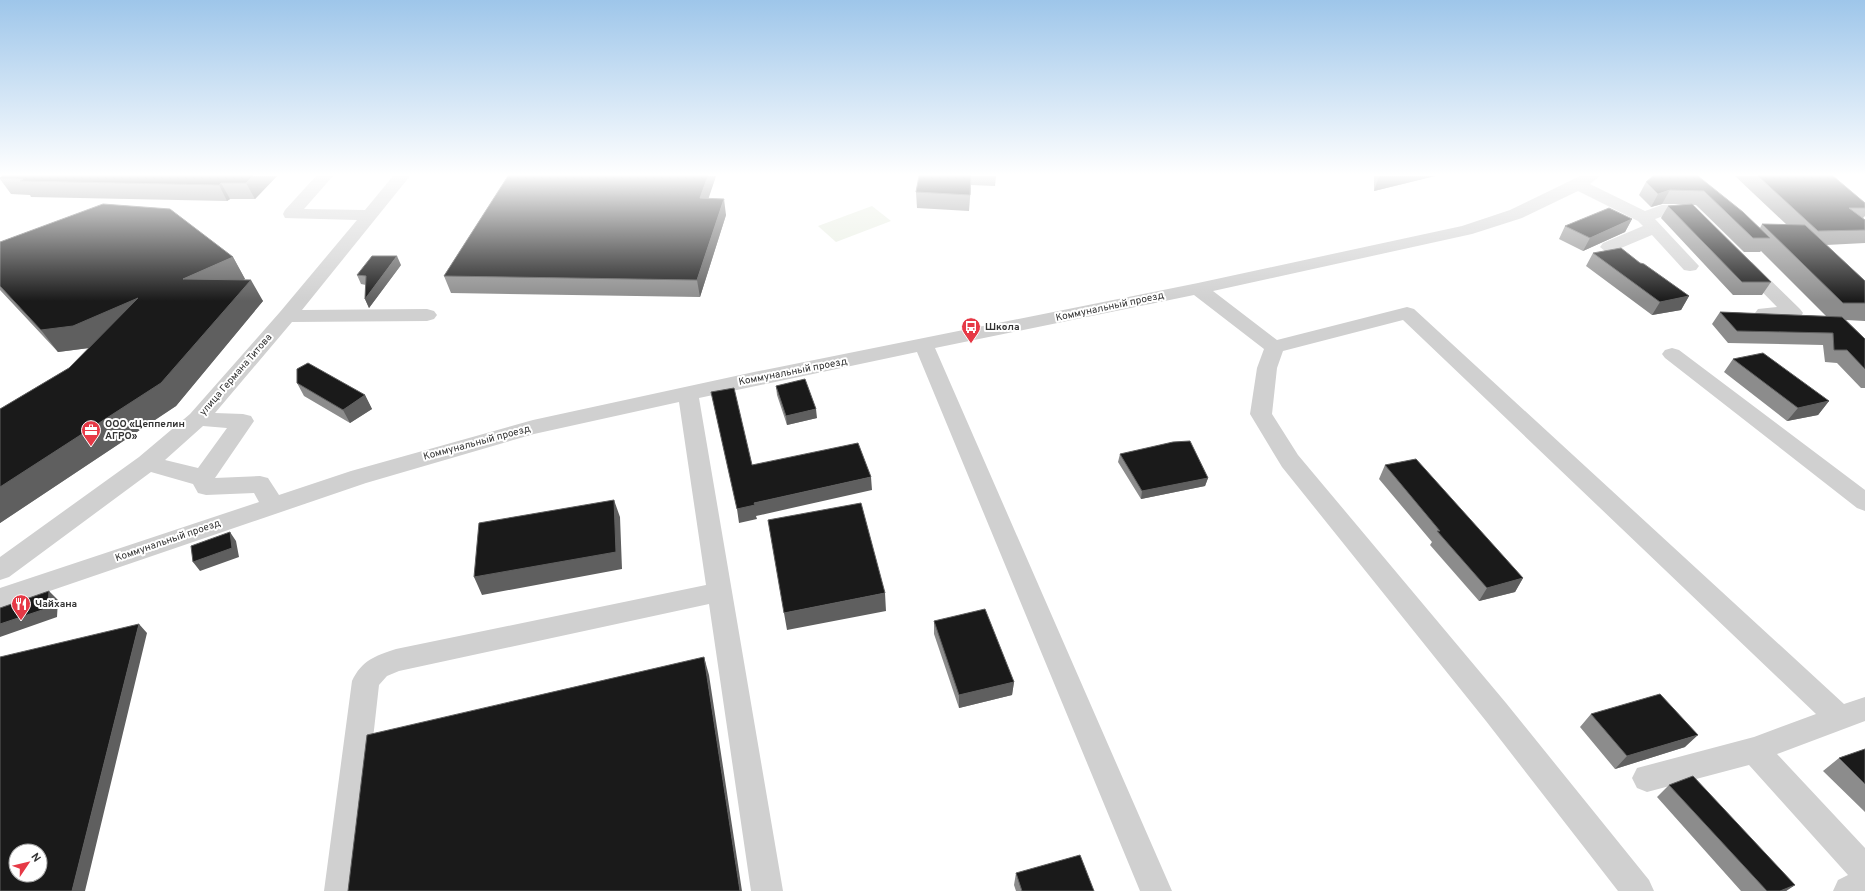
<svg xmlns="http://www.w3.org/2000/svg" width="1865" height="891" viewBox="0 0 1865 891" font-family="Overpass,sans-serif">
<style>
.green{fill:#e6ecdf}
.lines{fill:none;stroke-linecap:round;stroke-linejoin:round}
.minor{fill:#d0d0d0;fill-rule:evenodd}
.wall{fill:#8c8c8c}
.shaded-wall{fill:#5f5f5f}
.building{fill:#1a1a1a;stroke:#5f5f5f;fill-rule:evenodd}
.labels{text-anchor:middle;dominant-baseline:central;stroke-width:4;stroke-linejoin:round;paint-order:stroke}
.street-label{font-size:10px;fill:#333;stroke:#fff}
.poi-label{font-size:10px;font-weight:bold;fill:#333;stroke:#fff;text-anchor:start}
</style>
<rect width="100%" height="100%" fill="#fff"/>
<path class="green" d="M872,206L891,221L836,242L818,226Z"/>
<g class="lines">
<path class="minor" d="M316,176H333L304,209L365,210L393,176H410L302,310L427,309L434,311L437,315L434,319L427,321L292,322L215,413L243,414L251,416L254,421L215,478L260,476L268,478L279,495L351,471L533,420L754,372L1198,283L1462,226L1510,210L1580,176H1600L1590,184L1645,211L1662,205L1695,206L1701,214L1699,218C1692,219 1690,217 1684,215C1675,212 1663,216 1655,219L1699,266L1696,270L1690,271L1684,270L1652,235L1621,248L1645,268L1642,272L1636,273L1630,272L1600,247L1603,243L1643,226L1638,221L1578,191L1522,218L1472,234L1213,291L1277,340L1407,307L1414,309L1844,704L1865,697V721L1777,754L1865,848V891H1833L1838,880L1848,875L1749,765L1647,792L1637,788L1632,778L1637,768L1754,737L1816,714L1403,320L1283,351L1277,368L1272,414L1298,455L1506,703L1649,880L1654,891H1618L1486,721L1282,467L1250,414L1257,368L1264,349L1194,295L935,348L1172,891H1140L917,352L699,398L783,891H751L709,604L399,671L387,676L379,685L356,891H324L352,681C362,660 375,656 396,649L706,585L679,402L534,434L366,483L0,608V588L259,502L254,493L206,495L198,493L193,484L151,472L9,577L0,580V557L139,457L190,414L280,312L357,220L285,218L283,214L285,210ZM203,426L227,428L198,468L165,460Z
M1746,261L1752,262L1800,309L1803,313L1800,317L1793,319L1758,317L1755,313L1758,309L1777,307L1737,266L1740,262Z
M1672,348L1679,350L1865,490V511L1857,508L1665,358L1662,354L1665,350Z"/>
</g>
<path class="wall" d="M2,176H277L255,199H230L227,201L31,197L30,195L11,194L0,179V178Z
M508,176H716L708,198L726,215L700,297L451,293L444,276Z
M919,176H996L995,186L971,185L969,211L917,208L916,192Z
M1374,176H1435L1374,191Z
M1698,176L1760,228L1762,224L1787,225L1735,176H1833L1865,203V216L1863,218L1865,220V243L1826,245L1865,281V321L1846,320L1865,339V388H1861L1837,363L1825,362L1823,345L1728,343L1712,324L1720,312L1826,316L1761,251L1760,252H1744L1696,205H1693L1771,282L1762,295H1733L1661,218L1668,206L1684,204H1662L1651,207L1639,195L1646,182Z
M1632,219L1625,232L1583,251L1559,239L1565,226Z
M0,242L233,257L245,279L243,280L263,301L176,406L0,523V409L69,368L89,348L58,352L0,290Z
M1593,253L1640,263L1689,296L1681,310L1652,315L1586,266Z
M401,265L369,308L365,299L366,285L361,284L357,275Z
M1733,359L1829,401L1818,415L1787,421L1724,372Z
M297,383L365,395L372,409L350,423L304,396Z
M776,386L817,418L787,425L777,395Z
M1120,454L1208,478L1205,486L1141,499L1118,462Z
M1385,465L1523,578L1515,592L1479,601L1430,545L1432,542L1379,479Z
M934,621L1014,682L1012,695L959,708L934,634Z
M1591,714L1685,747L1615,769L1580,727Z
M1865,749V812L1823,771L1839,758Z
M1669,785L1795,885L1786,891H1741L1657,797Z
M1016,873L1094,891H1016L1014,885Z"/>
<path class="shaded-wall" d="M253,176H277L255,199L246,183Z
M708,176H716L703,215L700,198Z
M1379,176H1435L1374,191Z
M221,183L230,199L227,201L219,185Z
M1670,190L1662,204L1651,207L1658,194Z
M724,199L726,215L700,297L697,280Z
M1632,219L1625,232L1583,251L1590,238Z
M397,256L401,265L369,308L365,299Z
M233,257L245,279L196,300L183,279Z
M251,280L263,301L176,406L0,523V487Z
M1689,296L1681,310L1652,315L1660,302Z
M138,298L89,348L58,352L41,330Z
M365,395L372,409L350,423L343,410Z
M1829,401L1818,415L1787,421L1798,408Z
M816,409L817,418L787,425L786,416Z
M871,477L872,490L756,516L757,519L739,523L737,509L754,503Z
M1208,478L1205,486L1141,499L1142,491Z
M614,500L620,517L622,569L482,595L474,577Z
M230,532L236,541L239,557L200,571L193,562Z
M1523,578L1515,592L1479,601L1487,588Z
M49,591L58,600L57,617L0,637V624Z
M885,593L886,611L787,630L784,613Z
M139,624L147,633L85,891H72Z
M704,657L709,675L742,891H740Z
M1014,682L1012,695L959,708V695Z
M1698,735L1685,747L1615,769L1627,756Z
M1795,885L1786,891H1780Z"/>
<path class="building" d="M2,176H253L246,183H221L219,185L20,181L23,179L0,178Z
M508,176H708L700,198L724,199L697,280L444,276Z
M919,176H971L970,195L916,192Z
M1653,176H1698L1743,212L1770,238H1753L1704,191L1670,190L1658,194L1646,182Z
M1758,176H1833L1865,203V208H1849L1865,220V230L1818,231Z
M103,204L170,209L233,257L183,279L251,280L161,383L0,487V409L69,368L138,298L73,326L41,330L0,286V242Z
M1692,204L1771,282H1742L1668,206Z
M1609,208L1632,219L1590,238L1565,226Z
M1762,224L1805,225L1865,281V303H1843Z
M1621,248L1640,263L1644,264L1689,296L1660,302L1593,253Z
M372,256H397L365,299L366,276L357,275Z
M1720,312L1842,317L1865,339V369L1847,350H1834L1833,333L1737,331Z
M1763,353L1829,401L1798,408L1733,359Z
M308,363L365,395L343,410L297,383V369Z
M805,379L816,409L786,416L776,386Z
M734,388L752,465L858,443L871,477L754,503L755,505L737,509L711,392Z
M1190,441L1208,478L1142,491L1120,454L1173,442Z
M1416,459L1523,578L1487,588L1437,531H1440L1385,465Z
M614,500L616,552L474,577L479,523Z
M861,503L885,593L784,613L768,520Z
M230,532L232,548L193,562L191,546Z
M49,591L48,608L0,624V608Z
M985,609L1014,682L959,695L934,621Z
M139,624L72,891H0V657ZM16,851H40V875H16Z
M704,657L740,891H348L367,735Z
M1660,694L1698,735L1627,756L1591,714Z
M1865,749V784L1839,758Z
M1693,776L1795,885L1780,891H1767L1669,785Z
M1080,855L1094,891H1022L1016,873Z"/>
<linearGradient id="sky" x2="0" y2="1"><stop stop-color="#9ec6ea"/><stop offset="0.58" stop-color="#fff"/><stop offset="1" stop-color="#fff" stop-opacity="0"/></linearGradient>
<rect width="1865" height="301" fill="url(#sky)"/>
<defs>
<g id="bus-pin" transform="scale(1)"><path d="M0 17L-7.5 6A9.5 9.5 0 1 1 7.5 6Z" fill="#e63946" stroke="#fff"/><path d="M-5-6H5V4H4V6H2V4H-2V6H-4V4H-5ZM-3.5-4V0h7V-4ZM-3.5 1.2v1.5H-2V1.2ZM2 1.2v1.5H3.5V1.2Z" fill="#fff"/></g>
<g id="office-pin" transform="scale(1)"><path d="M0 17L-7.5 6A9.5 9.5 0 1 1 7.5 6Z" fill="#e63946" stroke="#fff"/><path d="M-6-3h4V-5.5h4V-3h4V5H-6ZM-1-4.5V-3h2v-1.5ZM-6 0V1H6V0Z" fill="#fff"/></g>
<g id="restaurant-pin" transform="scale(1)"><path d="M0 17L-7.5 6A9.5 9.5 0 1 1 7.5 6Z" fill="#e63946" stroke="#fff"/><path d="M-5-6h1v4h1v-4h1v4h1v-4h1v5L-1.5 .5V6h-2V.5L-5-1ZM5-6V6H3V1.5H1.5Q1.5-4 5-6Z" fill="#fff"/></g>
</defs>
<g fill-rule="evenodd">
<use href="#bus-pin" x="971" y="327"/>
<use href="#office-pin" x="91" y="430"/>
<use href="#restaurant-pin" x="21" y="604"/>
</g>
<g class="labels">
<g class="street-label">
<text transform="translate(1110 307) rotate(-12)">Коммунальный проезд</text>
<text transform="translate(793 372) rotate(-11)">Коммунальный проезд</text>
<text transform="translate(236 375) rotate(-49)">улица Германа Титова</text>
<text transform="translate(477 443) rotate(-15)">Коммунальный проезд</text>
<text transform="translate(168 541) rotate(-19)">Коммунальный проезд</text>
</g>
<g class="poi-label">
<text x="985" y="327">Школа</text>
<text x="105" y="424">ООО «Цеппелин<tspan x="105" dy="12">АГРО»</tspan></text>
<text x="35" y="604">Чайхана</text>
</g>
</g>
<g transform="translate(28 863) rotate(55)"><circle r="19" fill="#ffffff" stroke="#adadad"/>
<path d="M0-3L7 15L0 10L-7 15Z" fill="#e63946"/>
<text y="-6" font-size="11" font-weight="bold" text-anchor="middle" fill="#333333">N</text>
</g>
</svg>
